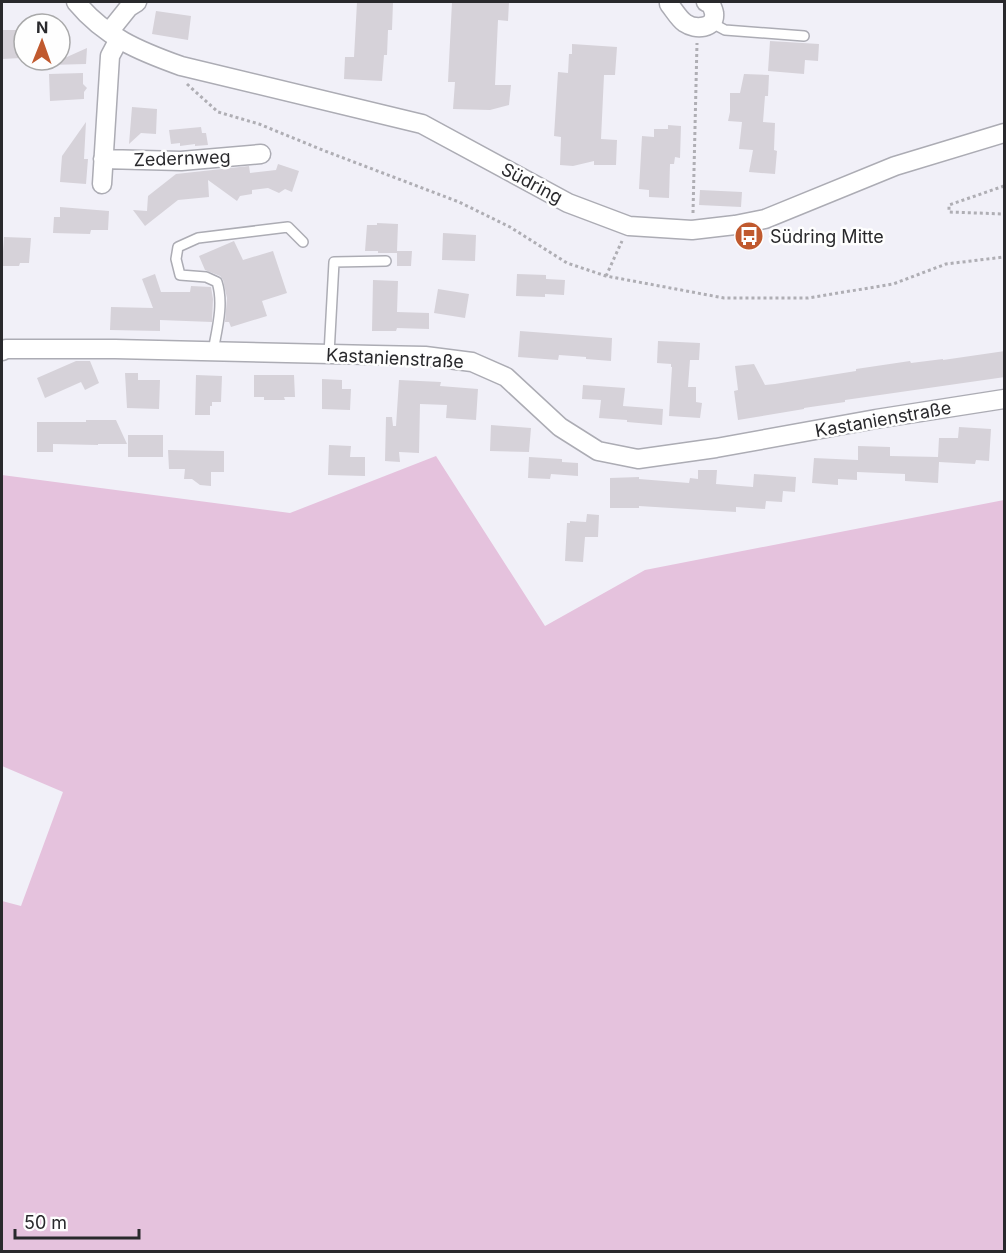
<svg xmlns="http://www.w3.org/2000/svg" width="1006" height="1253" viewBox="0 0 1006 1253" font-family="Inter,sans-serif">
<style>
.green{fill:#e5c2dd}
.building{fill:#d6d2d9}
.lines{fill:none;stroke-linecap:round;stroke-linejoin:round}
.lane-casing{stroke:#acacb4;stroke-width:12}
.street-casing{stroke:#acacb4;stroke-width:21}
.path{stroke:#afaeb4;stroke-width:3;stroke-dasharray:3 3;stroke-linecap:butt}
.lane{stroke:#fff;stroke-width:9}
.street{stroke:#fff;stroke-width:18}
.labels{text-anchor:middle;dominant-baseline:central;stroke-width:5;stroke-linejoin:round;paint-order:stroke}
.street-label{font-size:18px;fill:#29292c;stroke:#fefefe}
.poi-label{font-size:18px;fill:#29292c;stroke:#fefefe;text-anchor:start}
</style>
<rect width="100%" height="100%" fill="#f1f0f8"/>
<path class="green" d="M436,456L545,626L645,570L1004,500V1251H2V901L21,906L63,792L2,766V475L290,513Z"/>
<path class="building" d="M357,2H393L392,30H388L387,55H384L382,81L344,79L345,57H354Z
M452,2H509L508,21L498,20L495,85H511L509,105L490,110L453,109L455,82H448Z
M156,11L191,16L188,40L152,34Z
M2,30H24V50L20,51L21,58L2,59Z
M770,41L819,44L818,61L805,60L804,74L768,71Z
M572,44L617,47L615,75H604L601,139L617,140L616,165H594V161L573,166L560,165L561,137L554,136L558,72L568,73L569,54H572Z
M87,48L86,64L49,65Z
M83,73V84L87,88L84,92V99L50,101L49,74Z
M744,74L769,75L768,96H765L763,122L775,123L774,150L777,151L775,174L749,172L753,150L739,149L742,122L728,121L730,112V93H740Z
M132,107L157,109L156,134L141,133L129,144Z
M86,122L84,159H88L86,184L60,182L62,156Z
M668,125L681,126L680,158L675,157L674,164H670L669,198L649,197V190L639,189L642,136L654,137V129H668Z
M201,127L202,133H206L208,145L195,146V144L180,146V143L171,144L169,130Z
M278,164L299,171L292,192L285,189L279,193L268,188L252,190V194L240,196L237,201L208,180L209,197L178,200L145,226L133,210L147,211L148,196L176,174L249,166L250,173L276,170Z
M700,190L742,192L741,207L699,205Z
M60,207L109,211L108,230H91L90,234L53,233L54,217H60Z
M377,223L398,224L397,251H412L411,266H397V253H378V251H365L367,225H377Z
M443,233L476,235L475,261L442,260Z
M4,237L31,238L29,263H20L19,266H2Z
M234,241L243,260L273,251L287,293L262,301L267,316L231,327L229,322H225L227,298L223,280L220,276L205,270L199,256Z
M155,274L161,292H190L191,286L211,287L213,299L212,322L160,320V331L110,330L111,307L153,308L142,279Z
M517,274L546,275V279L565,280L564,295L545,294V297L516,296Z
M373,280L398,281L397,312L429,313V329L397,328L396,331H372Z
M438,289L469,294L465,318L434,313Z
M520,331L612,338L611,361L586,359V357L559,355L558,360L518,357Z
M658,341L700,343L699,360H690L688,387H696V402L702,403L700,418L669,416L672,367H671V364L657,363Z
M1005,351V377L845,400V402L804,408V409L738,420L734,391L738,390L735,366L754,364L765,385L775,384L856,371V369L910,361L911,363L943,359V360Z
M76,361H90L99,383L85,390L81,382L45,398L37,378Z
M125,373H138V380H160L159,409L127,408Z
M196,375L222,376L221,402H212V406H210V415H195Z
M254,375H294L295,397H284L285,400H264V397H254Z
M322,379L342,380V389H351L350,410L322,409Z
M399,380L441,382L440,386L478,389L476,420L446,418L447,405L420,404L419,453L399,452L400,462L385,461L386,417H392L393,426H396Z
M583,385L625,388L623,406L663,409L662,425L627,422V420L599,418L601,400L582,399Z
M86,420H116L127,444H98V445L53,444V452H37V422H86Z
M491,425L531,428L529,452L490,451Z
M959,427L991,429L989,461L976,460L975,464L939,462L938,483L905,481V474L857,472V480L838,479V485L812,483L814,458L858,460V446L890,447V456L938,457L939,438H958Z
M128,435H163V457H128Z
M329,445L351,446L350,457H365V476L328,475Z
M168,450L224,451V472H211V486L200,485L192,479H184L185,469H169Z
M529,457L562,459V462L578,463V476L551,474L550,479L528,478Z
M698,470H717L716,484L753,487L754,474L796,477L795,492L783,491L782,502L766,501L765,509L736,507V512L639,506V508H610V478L639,477V479L689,483L690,478L698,479Z
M587,514L599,515L598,537H585L583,562L565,561L567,523H570V521L586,522Z"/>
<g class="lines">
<g class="lane-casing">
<path id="lane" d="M710,22L725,30L804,36
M213,351C217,329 224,304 217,282L206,277L180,275L176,259L178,247L198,238L288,227L303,242
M329,354L334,262L386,261"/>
</g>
<g class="street-casing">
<path id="street" d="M76,2C105,37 139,51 181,66L422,124L568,203L629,226L692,230L735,225L765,219L895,166L1004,133
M669,4C674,10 679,19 685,23C695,30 716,29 714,13C714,11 711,5 711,4L706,2
M109,32L129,7L137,2
M103,159L181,161L261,154
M102,184L110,56L119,39
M2,351L6,349H115L374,355L425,356L472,362L506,377L560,427L598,451L638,459L716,448L876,419L1004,399"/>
</g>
<path class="path" d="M187,84L218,112L259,124L325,151L459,202L510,227L567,263L606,276L724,298H808L893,284L946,264L1004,257
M1004,186L949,205V212L1004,214
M693,213L697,43
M606,276L622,241"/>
<use href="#lane" class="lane"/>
<use href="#street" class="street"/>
</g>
<defs>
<g id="bus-disc" transform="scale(1.5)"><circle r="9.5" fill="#c0592e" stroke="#fefefe"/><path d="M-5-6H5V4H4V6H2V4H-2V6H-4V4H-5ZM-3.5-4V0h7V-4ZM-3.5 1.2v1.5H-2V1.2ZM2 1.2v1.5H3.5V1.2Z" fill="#fff"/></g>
</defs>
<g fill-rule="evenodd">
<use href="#bus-disc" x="749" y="236"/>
</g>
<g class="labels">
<g class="street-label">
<text transform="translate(182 158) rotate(-2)">Zedernweg</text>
<text transform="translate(532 183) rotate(28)">Südring</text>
<text transform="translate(395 358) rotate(3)">Kastanienstraße</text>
<text transform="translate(883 419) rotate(-10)">Kastanienstraße</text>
</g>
<g class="poi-label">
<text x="770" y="236">Südring Mitte</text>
</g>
</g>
<rect width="1006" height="1253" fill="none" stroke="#29292c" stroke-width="6"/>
<g transform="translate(42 42) rotate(1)"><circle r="28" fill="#fefefe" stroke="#a9a9aa" stroke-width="1.5"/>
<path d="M0-4.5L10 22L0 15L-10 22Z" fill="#c0592e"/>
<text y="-9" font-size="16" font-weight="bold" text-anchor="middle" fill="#29292c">N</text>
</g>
<path d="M15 1229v9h124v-9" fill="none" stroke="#29292c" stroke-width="3"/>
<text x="24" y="1229" font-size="18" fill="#29292c" stroke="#fefefe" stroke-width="4.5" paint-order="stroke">50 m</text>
</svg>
